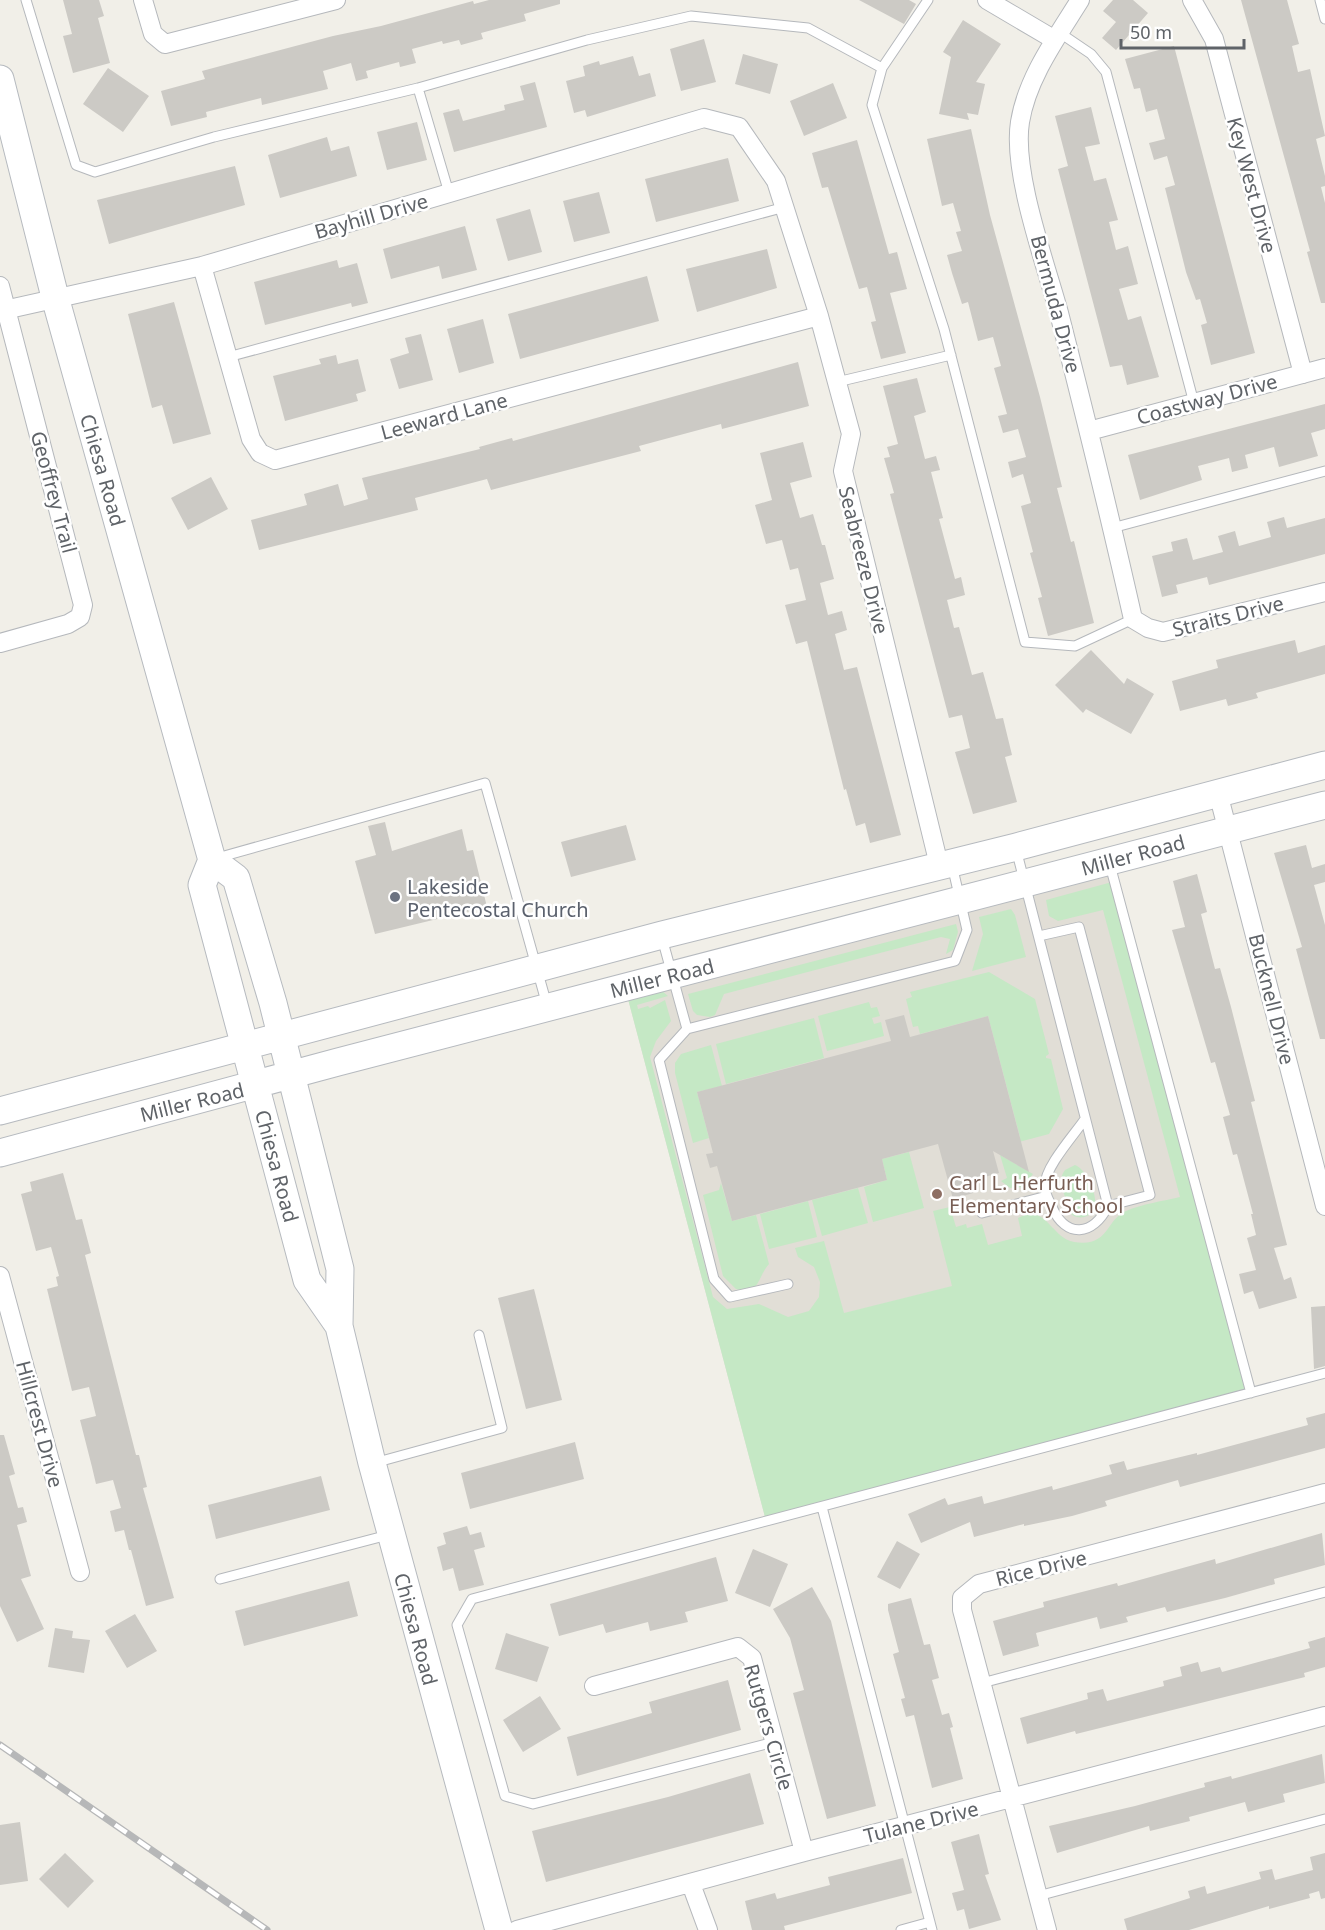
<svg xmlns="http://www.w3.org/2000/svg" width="1325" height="1930" viewBox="0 0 1325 1930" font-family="'Noto Sans',sans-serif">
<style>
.education{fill:#e1ded6}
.green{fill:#c5e8c5}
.building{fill:#cccac5}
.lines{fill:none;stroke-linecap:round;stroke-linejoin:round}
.lane-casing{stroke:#b5b8bc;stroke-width:11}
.street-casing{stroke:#b5b8bc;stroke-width:20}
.secondary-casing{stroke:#b6babf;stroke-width:29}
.lane{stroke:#fff;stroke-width:9}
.street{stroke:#fff;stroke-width:18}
.secondary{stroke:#fff;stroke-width:27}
.rail-casing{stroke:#b6b7b8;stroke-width:7}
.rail{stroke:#fff;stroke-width:4.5;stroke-dasharray:14;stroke-linecap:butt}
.worship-dot{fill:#6b7280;stroke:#fff;stroke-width:2}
.education-dot{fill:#8d6e63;stroke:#fff;stroke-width:2}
.labels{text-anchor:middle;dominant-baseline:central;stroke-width:5;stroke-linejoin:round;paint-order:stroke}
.street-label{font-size:20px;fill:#5f6368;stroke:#fff}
.worship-label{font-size:20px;fill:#5b616d;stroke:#fff;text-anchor:start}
.education-label{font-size:20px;fill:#785e54;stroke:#fff;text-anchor:start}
</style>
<rect width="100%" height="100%" fill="#f1efe8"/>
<path class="education" d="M1109,872L1246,1390L765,1517L628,999Z"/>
<path class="green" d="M1112,882L1246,1390L765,1517L628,999L661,990L668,996L637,1005L638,1009L648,1006L650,1008L665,1000L671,1021L656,1041L650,1057L713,1297L727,1309L759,1304L788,1317L809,1311L819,1297L820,1282L814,1267L798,1257L795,1248L824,1241L844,1313L952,1286L933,1211L950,1207L956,1227L966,1224L967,1228L982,1224L988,1245L1022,1236L1018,1218L1029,1213C1049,1214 1054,1238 1074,1242C1109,1248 1106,1219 1126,1211C1142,1204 1163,1201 1180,1197L1103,910L1058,921L1049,916L1046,900Z
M1011,909L1015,915L1026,957L972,971L983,934L979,917Z
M956,924L958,932L953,950L946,954L950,939L941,937L724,994L715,1015L710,1017L697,1015L693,1011L688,994Z
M989,972L1035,999L1049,1054L1046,1056V1058L1051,1059L1063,1109L1049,1134L1004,1146L1020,1137L988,1016L920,1034L918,1026L913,1027L906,999L912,997L910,992Z
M869,1002L871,1008L877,1007L880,1016L872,1018L874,1024L881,1022L884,1036L827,1051L818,1016Z
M814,1018L824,1058L726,1084L716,1044Z
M711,1045L722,1086L697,1092L709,1138L693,1143L675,1073V1063L681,1054Z
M909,1152L924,1208L873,1222L864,1187L887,1180L882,1159Z
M1000,1155L1033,1174L1023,1187L1010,1188L1001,1181L1007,1178Z
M1075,1165C1087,1170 1097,1193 1095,1206C1093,1218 1075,1222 1069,1211C1067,1207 1066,1202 1065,1197C1062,1187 1058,1179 1065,1170Z
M721,1183L732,1221L756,1215L769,1264C757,1277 760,1297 736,1289L723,1276L703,1195L719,1190Z
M858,1188L868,1223L822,1236L812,1200Z
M808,1201L817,1237L769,1249L760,1214Z"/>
<path class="building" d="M63,0H99L104,16L98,18L110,63L73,73L63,36L72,34Z
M489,0H560V4L524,14L526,21L481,33L483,39L461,45L459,40L443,44L442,41L412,49L416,63L400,67L399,62L366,71L368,78L356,81L351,63L323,71L328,89L262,105L261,98L206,112L207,117L171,126L161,91L205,79L202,71L333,36L381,26L473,1L474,4Z
M859,0H909L916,4L904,24Z
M1113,0H1133L1148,13L1116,50L1102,38L1116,22L1103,11Z
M1241,0H1287L1299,44L1292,46L1298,72L1310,69L1325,136L1316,139L1325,176V186L1321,187L1325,203V303H1321L1307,252L1310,251Z
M963,20L1001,44L976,82L985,84L978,115L967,113L969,120L939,114L951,57L943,52Z
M704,39L716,82L681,91L670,49Z
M1174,46L1255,353L1211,365L1201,325L1207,323L1200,299L1196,300L1186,272L1165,188L1175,185L1167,156L1154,160L1149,143L1165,139L1157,109L1146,112L1140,88L1134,89L1125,59Z
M743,54L778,64L770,94L735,84Z
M633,56L639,76L650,73L656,96L587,117L585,110L574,113L566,81L585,76L583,66L599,61L600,65Z
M108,68L149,96L123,132L83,104Z
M535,82L547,127L454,152L443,113L459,109L463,121L505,110L504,105L524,100L520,86Z
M833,83L847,118L804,136L790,101Z
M1091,107L1100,144L1085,147L1094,181L1106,178L1118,220L1109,222L1116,250L1128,246L1138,284L1119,289L1128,320L1141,316L1159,377L1127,385L1122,365L1110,367L1058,169L1068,166L1055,116Z
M417,122L427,160L387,170L377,132Z
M971,129L990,215L1040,397L1062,487L1057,488L1071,542L1074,541L1094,623L1048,636L1038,598L1042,597L1030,553L1033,552L1021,506L1031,503L1023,474L1012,478L1008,462L1026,457L1018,429L1003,433L998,416L1007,414L994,368L1001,366L993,337L978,341L968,302L962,304L952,273L947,255L962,251L956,232L961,231L953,203L942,206L927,139Z
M327,137L331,151L349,146L357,176L280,198L268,155Z
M857,140L889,254L897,252L907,289L890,293L906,353L881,359L871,322L876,321L867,287L859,289L828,187L822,188L812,153Z
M728,158L739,201L656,222L645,179Z
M235,166L245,205L109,244L97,200Z
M599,192L610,233L574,242L563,201Z
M530,209L542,252L508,261L496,219Z
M465,226L477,270L442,279L439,266L391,279L383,249Z
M767,249L777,288L697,312L686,269Z
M337,260L339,268L357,263L368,303L352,307L351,303L265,325L254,282Z
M647,276L659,321L520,359L508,314Z
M174,302L211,434L173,444L162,405L152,408L128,314Z
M483,319L494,363L459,373L447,329Z
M421,334L433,380L399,389L390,359L409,353L405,338Z
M336,355L338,364L358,359L366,391L356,394L358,401L285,421L273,376L321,364L319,359Z
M798,362L809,406L722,429L721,424L639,446L641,451L491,490L487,479L415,498L418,510L259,550L251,520L307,505L304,494L338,484L344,506L368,499L362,478L480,449L479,447L512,438L513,441Z
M917,378L926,412L914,416L925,459L936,456L940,470L931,472L943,518L939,519L955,579L961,577L965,595L947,600L954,628L959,627L972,675L983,672L996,719L1003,718L1012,755L1005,757L1017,802L973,814L955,752L970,748L962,715L949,718L890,494L894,493L884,458L890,457L887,447L898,444L883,386Z
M1325,404V429L1311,433L1318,456L1279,467L1274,447L1245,455L1248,468L1232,472L1229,458L1198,466L1202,480L1140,500L1128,455Z
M803,442L812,477L790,483L800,518L813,514L822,545H825L834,579L820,583L828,615L842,611L847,630L835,634L844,670L857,667L901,835L870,843L865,823L856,826L846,789L844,790L807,641L796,644L785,605L806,600L798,568L790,570L782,540L766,544L755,505L772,500L760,453Z
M211,477L228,509L188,530L171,498Z
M1284,517L1287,528L1325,518V554L1209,585L1207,577L1176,585L1178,593L1162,597L1152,556L1173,551L1171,542L1187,538L1193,560L1223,552L1218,536L1235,531L1239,546L1271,537L1267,522Z
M1295,640L1298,653L1325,645V674L1256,693L1258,698L1228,706L1226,699L1180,711L1172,681L1218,668L1216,660Z
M1091,650L1124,684L1127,678L1154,694L1131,734L1086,709L1083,713L1055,685Z
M385,822L392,851L462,829L467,851L473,850L487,907L375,934L355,861L376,855L368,826Z
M626,825L636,860L571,877L561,842Z
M1306,845L1312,868L1325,864V882L1314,885L1325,925V1039H1320L1296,949L1302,947L1274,853Z
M1197,874L1207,912L1201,914L1215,969L1220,968L1231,1007L1255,1101L1251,1102L1287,1245L1274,1248L1284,1280L1291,1277L1297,1298L1259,1309L1253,1291L1244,1294L1239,1274L1256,1270L1247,1238L1256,1235L1251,1214H1253L1237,1154L1233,1155L1223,1117L1230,1115L1215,1062L1211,1063L1172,930L1185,927L1173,881Z
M904,1015L910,1037L988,1016L1029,1172L993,1151L999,1173L970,1181L973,1193L953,1199L938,1144L882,1159L887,1180L732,1221L717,1166L710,1168L706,1154L713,1153L697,1092L891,1041L885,1020Z
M63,1173L76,1220L82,1219L91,1253L85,1255L136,1455H139L147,1487L143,1488L174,1598L146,1606L131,1550H129L124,1530L115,1532L110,1511L121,1508L113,1480L96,1484L92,1467L80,1420L96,1416L89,1387L72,1391L47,1289L58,1286L56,1277L59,1276L51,1247L36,1251L21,1194L32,1191L30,1182Z
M534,1289L562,1400L526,1409L498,1298Z
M1325,1306V1366L1314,1369L1311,1307Z
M1325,1413V1448L1180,1487L1178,1480L1105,1501L1107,1506L1072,1516L1024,1526V1524L974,1537L970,1522L921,1543L908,1514L945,1498L948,1505L982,1496L984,1504L1052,1486L1053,1490L1112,1474L1109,1465L1124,1461L1127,1470L1197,1453V1455L1308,1425L1306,1418Z
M0,1435H4L15,1474L9,1476L18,1508L23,1507L27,1522L17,1525L31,1576L21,1579L44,1629L17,1642L0,1606Z
M575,1442L584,1479L470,1509L461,1473Z
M321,1476L330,1510L216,1539L208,1505Z
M467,1526L470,1535L481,1532L485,1547L474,1550L484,1585L459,1591L453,1568L443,1571L437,1547L446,1544L443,1533Z
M1322,1533L1325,1565L1274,1579L1275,1584L1225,1598L1167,1612L1165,1607L1126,1617L1128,1622L1100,1629L1097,1617L1036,1633L1039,1646L1003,1656L993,1621L1044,1607L1043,1602L1078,1593L1117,1583L1118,1586L1215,1559L1216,1564Z
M897,1541L920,1554L900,1589L877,1577Z
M753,1549L788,1564L770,1607L735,1593Z
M716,1557L728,1601L685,1612L688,1622L650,1631L648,1622L606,1633L603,1624L559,1636L550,1604Z
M349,1581L358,1616L244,1646L235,1611Z
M812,1587L831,1621L876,1806L827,1819L793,1693L804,1690L790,1638L773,1609Z
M911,1598L924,1645L930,1644L939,1678L932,1680L942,1715L949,1713L953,1727L950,1728L963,1779L932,1788L914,1715L906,1717L901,1699L905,1698L893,1654L899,1652L888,1610V1604Z
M135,1614L157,1651L127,1668L105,1631Z
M55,1628L73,1631L72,1638L90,1640L84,1673L48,1667Z
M506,1633L549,1647L537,1682L495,1669Z
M1325,1637V1667L1304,1673L1305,1677L1076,1734L1075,1731L1027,1744L1020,1718L1088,1699L1087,1693L1103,1689L1107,1701L1164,1686L1163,1681L1182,1676L1180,1667L1198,1662L1201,1672L1220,1667L1222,1672L1310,1648L1308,1642Z
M728,1680L741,1730L577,1776L567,1737L652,1713L649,1702Z
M540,1696L561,1729L523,1752L503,1720Z
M1322,1754L1325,1783L1283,1794L1285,1802L1248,1812L1245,1802L1189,1817L1190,1821L1150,1831L1149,1826L1057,1853L1049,1826L1135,1806L1205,1787L1204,1783L1231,1776L1232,1779Z
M750,1773L764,1824L546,1882L532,1831L668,1797Z
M20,1822L28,1881L0,1885V1825Z
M979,1834L989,1874L985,1875L1001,1920L969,1929L964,1909L957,1911L952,1893L964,1890L951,1842Z
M65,1853L94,1881L68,1908L39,1879Z
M1325,1853V1898L1321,1899L1319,1891L1309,1894L1310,1898L1269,1909V1906L1189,1930H1127L1124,1919L1190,1898L1188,1891L1205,1886L1207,1894L1261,1879L1259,1872L1272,1869L1275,1880L1313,1870L1310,1857Z
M903,1858L912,1893L784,1926L785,1930H752L745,1901L775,1893L777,1899L830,1885L828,1877Z"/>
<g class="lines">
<g class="lane-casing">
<path id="lane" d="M26,0L76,165L95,172L214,137L418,88L587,40L691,16L808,28L882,68L872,105L944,329L1025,642L1075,646L1133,619
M1320,0L1325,19
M1060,33L1091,54L1106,72L1194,403
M882,68L928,0
M418,88L449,193
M228,357L785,207
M837,382L951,355
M1112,528L1325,471
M1016,849L1108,1206L1150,1195L1079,927L1039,936
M217,858L485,783L547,1005
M1110,865L1251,1393
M662,938L687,1029
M1085,1119C1074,1135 1045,1167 1045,1185C1044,1193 1049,1200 1052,1207C1066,1239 1093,1236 1108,1206
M982,1213L1047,1196
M788,1284L730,1297L714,1279L659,1060L687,1029L955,961L967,930L952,865
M374,1463L502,1428L479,1335
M822,1507L932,1930
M220,1579L388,1535
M982,1683L1325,1592
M774,1742L533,1804L505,1796L457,1625L472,1599L1325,1373
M1038,1896L1325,1819
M901,1930L930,1922"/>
</g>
<g class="street-casing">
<path id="street" d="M143,0L153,34L165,44L336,0
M987,0L1055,40
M1080,0C1057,37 1027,78 1020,122C1012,172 1045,262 1059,313C1085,415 1110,517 1133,619L1148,628L1163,632L1325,592
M1192,0L1214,39L1303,374
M202,266L251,439L260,453L275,460L819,316
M0,286L83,605L80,617L68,624L0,643
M0,311L202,266L704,118L739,127L776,181L819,316L851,434L843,471L939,865
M1089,431L1325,368
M1218,793L1325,1206
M0,1276L80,1572
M594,1686L738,1647L752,1658L804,1852
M691,1884L708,1930
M517,1930L804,1852L1325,1716
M1047,1930L962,1610V1598L979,1584L1325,1493"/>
</g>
<g class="secondary-casing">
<path id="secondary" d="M0,79L55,297L212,860L202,885L307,1280L339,1326
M212,860L236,878L273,1003L340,1269L339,1326L372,1463L499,1930
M0,1111L662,935L1016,847L1325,765
M0,1153L338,1062L1325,805"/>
</g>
<use href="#lane" class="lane"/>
<use href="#street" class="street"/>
<use href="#secondary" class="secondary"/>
<g class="rail-casing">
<path id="rail" d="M0,1745L267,1930"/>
</g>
<use href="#rail" class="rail"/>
</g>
<circle class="worship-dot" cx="395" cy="897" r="6"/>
<circle class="education-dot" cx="937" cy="1194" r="6"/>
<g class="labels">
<g class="street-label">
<text transform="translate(1252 185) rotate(75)">Key West Drive</text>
<text transform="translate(371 216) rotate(-16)">Bayhill Drive</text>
<text transform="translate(1056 304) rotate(75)">Bermuda Drive</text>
<text transform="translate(1207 399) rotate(-15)">Coastway Drive</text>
<text transform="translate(444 416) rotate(-15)">Leeward Lane</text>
<text transform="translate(103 470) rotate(74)">Chiesa Road</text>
<text transform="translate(54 492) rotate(75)">Geoffrey Trail</text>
<text transform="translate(864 560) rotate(76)">Seabreeze Drive</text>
<text transform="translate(1228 616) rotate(-14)">Straits Drive</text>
<text transform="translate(1133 855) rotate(-15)">Miller Road</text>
<text transform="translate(662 978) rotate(-14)">Miller Road</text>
<text transform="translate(1272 999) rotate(76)">Bucknell Drive</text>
<text transform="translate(192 1102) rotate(-14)">Miller Road</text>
<text transform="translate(277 1166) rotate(75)">Chiesa Road</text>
<text transform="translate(40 1424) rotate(75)">Hillcrest Drive</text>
<text transform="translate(1041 1568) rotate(-14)">Rice Drive</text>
<text transform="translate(416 1629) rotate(75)">Chiesa Road</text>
<text transform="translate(769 1727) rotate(74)">Rutgers Circle</text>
<text transform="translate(921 1822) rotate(-14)">Tulane Drive</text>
</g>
<g class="worship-label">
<text x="407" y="886">Lakeside<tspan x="407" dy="23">Pentecostal Church</tspan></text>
</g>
<g class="education-label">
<text x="949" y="1182">Carl L. Herfurth<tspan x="949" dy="23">Elementary School</tspan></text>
</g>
</g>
<path d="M1121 39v9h123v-9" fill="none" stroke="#5f6368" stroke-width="3"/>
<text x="1130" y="39" font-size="18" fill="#5f6368" stroke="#ffffff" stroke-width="4.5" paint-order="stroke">50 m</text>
</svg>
